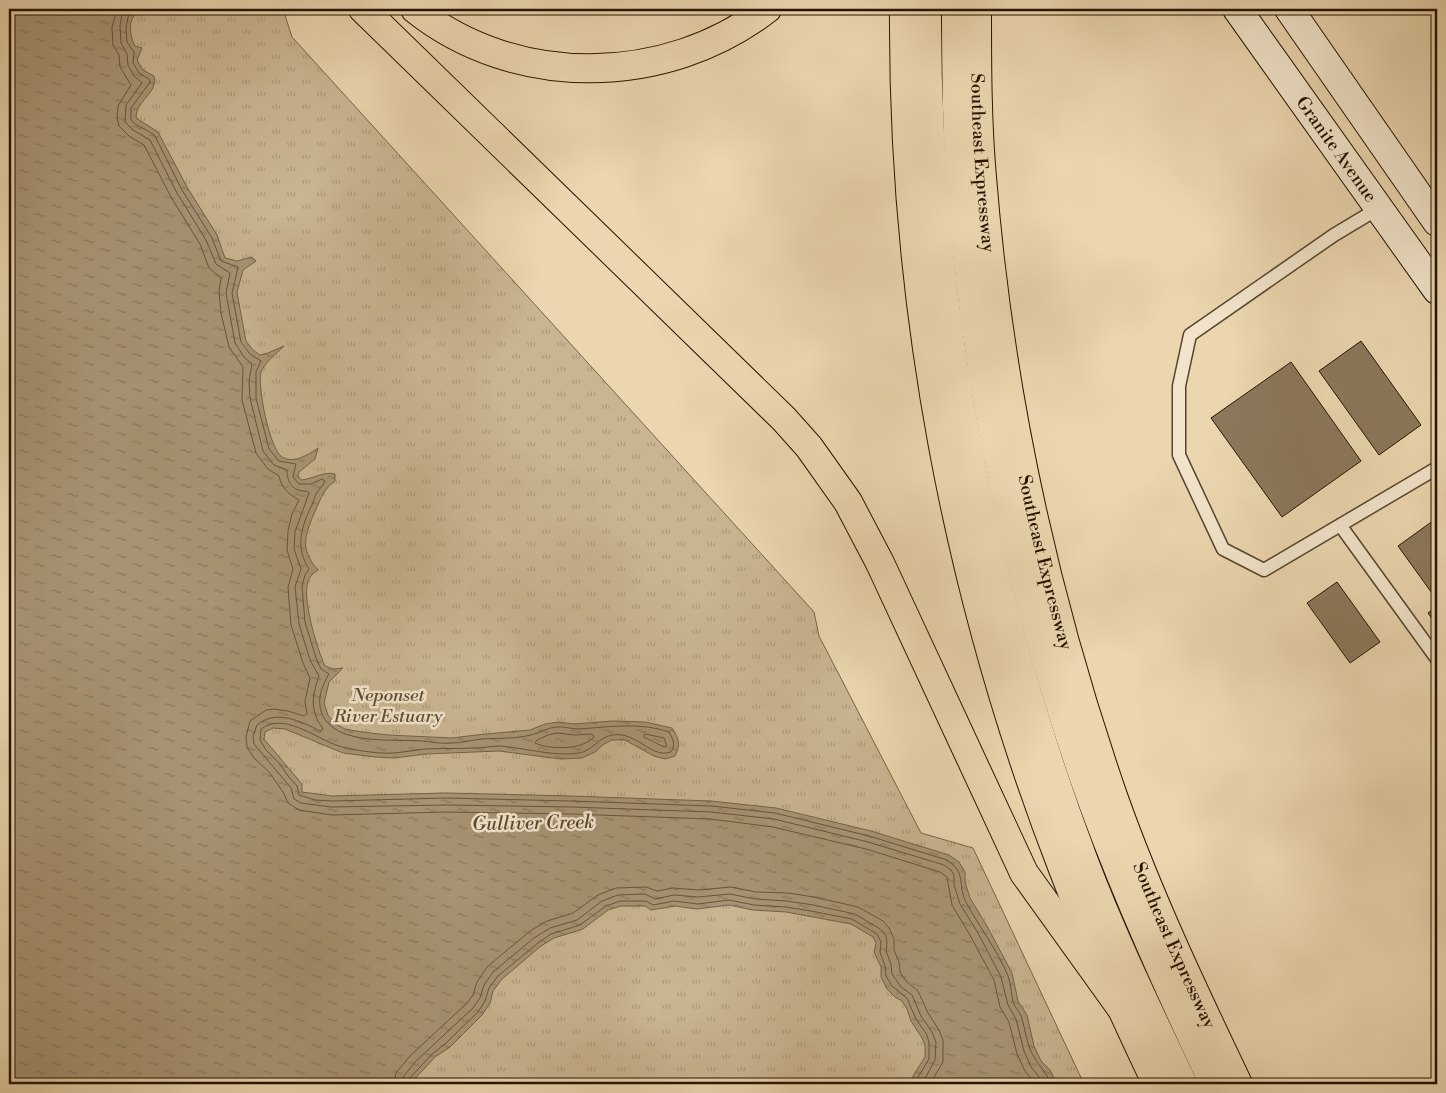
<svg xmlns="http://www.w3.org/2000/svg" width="1446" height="1093" viewBox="0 0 1446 1093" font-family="'Libre Bodoni',serif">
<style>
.park{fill:url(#park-tufts);stroke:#766448}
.water{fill:url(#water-ripples);stroke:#736046}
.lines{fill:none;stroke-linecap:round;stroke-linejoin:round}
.shore{stroke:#66543a;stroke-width:1}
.building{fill:#8b785b;stroke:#241300}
.lane-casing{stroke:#56442c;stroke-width:15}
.secondary-casing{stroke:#241300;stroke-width:30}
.highway-casing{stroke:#241300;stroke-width:30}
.lane{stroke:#f2e4cb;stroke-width:12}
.secondary{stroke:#f2e4cb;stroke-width:28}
.highway{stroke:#ebd6af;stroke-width:28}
.labels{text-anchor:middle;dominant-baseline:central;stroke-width:5;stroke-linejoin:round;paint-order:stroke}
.street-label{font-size:18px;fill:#241300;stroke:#f2e4cb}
.park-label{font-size:18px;font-style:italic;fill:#5e4c33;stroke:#f2e4cb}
.water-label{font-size:19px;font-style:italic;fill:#58472e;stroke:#f2e4cb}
</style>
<defs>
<pattern id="park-tufts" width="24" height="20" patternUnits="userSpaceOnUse" patternTransform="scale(1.25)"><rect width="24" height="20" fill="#c9b591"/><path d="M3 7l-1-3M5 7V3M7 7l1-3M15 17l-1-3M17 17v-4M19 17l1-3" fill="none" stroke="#ac9b7b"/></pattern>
<pattern id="water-ripples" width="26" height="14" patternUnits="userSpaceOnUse" patternTransform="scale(1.25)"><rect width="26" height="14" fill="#a79474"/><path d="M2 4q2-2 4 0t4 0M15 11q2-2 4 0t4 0" fill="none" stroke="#88785d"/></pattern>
</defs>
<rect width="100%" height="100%" fill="#ebd6af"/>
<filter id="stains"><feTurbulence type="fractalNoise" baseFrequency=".004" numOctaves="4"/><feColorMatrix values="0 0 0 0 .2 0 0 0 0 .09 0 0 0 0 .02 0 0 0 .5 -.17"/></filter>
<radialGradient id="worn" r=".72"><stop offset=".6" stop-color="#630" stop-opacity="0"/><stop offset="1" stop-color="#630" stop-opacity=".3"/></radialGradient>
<path class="park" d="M9,9H283L292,37L814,612L819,636L921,833L973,848L1084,1084H9Z"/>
<path class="water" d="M9,9H119L124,11L131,9H143C140,11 135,14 133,17C128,25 131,39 135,46L142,48L137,60L143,70L154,76C158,94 136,100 136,118L158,132L187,187L217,235L225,258L237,261L252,257L256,261L243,270L237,292L240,309L246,341L253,350L260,355L268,353L284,346C277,353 265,362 261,372C257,386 270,450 282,457C294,464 308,455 318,448L315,459L299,472L298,476L301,480C314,479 323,471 335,474V481C324,489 322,496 316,509C306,533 298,548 318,570C312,574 308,578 307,586C304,604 317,649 325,666L333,669L343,668L329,682L324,703L328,715L334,723L345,729L362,732L388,735L452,738L476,735L530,730L545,724L558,722L575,724L612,721L645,722L672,728C679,739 681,744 675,756L665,759L654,756L625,740H612L604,744L595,752L582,758L561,759L499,751L426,754L394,758L375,757L343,753L285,729L273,728L265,732L264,739L302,784V792L332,796L446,793L571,796L711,801L776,808L871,831L949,855L959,862L965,872V882L970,898L987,926L1012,973L1018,1001L1027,1015L1034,1046L1041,1061L1050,1070L1057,1084H908L925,1057V1045L922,1038L911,1021L907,1009L902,1001L895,997L887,989L881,977V967L874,952L876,943L873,937L851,924L786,912L753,910L729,905L697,909L675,906L651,910L645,906H621L608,910L583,929L554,938L541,946L502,979L493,991L490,1003L482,1015L450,1047L435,1057L410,1084H9Z"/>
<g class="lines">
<path class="shore" d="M117,9L112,27L113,45L119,55L120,67L131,85L118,106L117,118L119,126L129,136L144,145L171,197L200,244L209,268L221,278L219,292L221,313L229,347L243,367L242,400L256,453L268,469L279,476C282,489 289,494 299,500L292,514L288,531L287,550L293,569L288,587L291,625L303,663L310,678L305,701L307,714L304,716L288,711L274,709L266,710L250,721L246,737L247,747L254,758L269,772L283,792L288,803L299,810L332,815L446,812L571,814L710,819L773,827L866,849L940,872L947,877L952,905L971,937L994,980L1000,1007L1009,1022L1017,1054L1025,1071L1036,1084
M126,9L122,14L120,26L121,43L127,54L128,65L134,76L142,83L126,105L125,122L133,130L150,140L177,193L206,240L216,264L230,273L226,293L235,343L244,357L252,364L249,382L250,398L263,451L274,465L287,470C287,483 293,492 307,491L309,493L295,532L294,549L301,569L295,587L299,624L310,660L319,676C314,691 310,703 317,719C318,722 321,725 323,729L320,731C300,721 276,709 257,725L253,736L254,744L291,788L294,799L301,803L331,807L446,805L571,807L711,812L774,819L868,842L944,865L951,870L954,875V885L960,904L978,933L1001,977L1008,1005L1016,1019L1024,1051L1031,1067L1045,1084
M135,9L128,17L126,28L127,42L134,52L133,63L139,73L149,79L150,82L131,108V120C137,127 147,129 155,136L182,190L212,238L221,261L238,267L232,293L241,342L250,354L261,361L256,372V398L269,449L279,461L296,464L293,477L299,484H311L322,479L325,481C323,486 319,489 316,494C314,498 313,504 310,509C300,530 296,549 309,569L305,575L302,586L305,622L316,658L321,669L329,674C319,690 314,710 330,725C350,744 396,739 422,741C432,742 442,744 452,743C462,743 472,740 482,739C498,738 515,739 531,735C540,733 547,728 556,727C563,726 571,729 579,729C608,727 640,722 669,732C673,739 676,745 671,752C651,759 637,731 612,735C599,737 592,751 579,753C554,757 526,748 500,746C492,746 483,748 474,748C457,749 441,748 425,749C415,750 405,752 395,753C379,754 361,751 346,748C320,743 286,710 261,729L260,740L266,750L279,763L288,776L297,786L299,795L315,800L332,801L446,798L571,801L711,806L775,813L869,836L947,860C967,873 957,884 966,902C979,927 997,949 1008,976C1011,984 1011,993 1013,1002C1015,1008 1021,1013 1022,1019C1025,1029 1026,1039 1030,1049C1036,1064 1046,1071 1051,1084
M558,733L574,735L592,734L594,737C583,750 550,750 535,743L537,740L548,735Z
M645,734L664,738L667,746L664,747L644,737Z
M394,1084L396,1073L410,1056L467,1003L473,995L477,982L487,967L530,931L547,921L573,913L598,895L616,888L646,887L657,891L673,888L699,890L731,887L756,892L788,893L814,897L858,907L883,921L889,928L894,939V950L899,962L900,972L906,981L918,991L928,1013L939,1030L943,1040V1062L930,1084
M401,1084L403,1077L416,1061L473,1008L480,998L484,985L493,972L534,938L550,928L577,920L602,901L618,895L645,894L655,899L674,895L698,897L730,894L755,899L787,901L813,905L855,914L880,929L886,936L887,943L886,951L891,964L892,974L901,987L912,995L921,1016L932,1032L936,1042L935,1060L922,1084
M408,1084L409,1079L432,1054L446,1043L478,1012L485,1001L489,988L498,976L538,943L551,934L580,925L606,906L620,901H646L653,905L674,901L698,904L729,900L754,905L786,907L811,911L852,919L877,934L881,942L880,952L885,966L886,976L892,986L907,998L916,1019L927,1035L929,1043V1059L914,1084"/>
</g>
<path class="building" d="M1361,341L1421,425L1379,455L1319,371Z
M1291,362L1361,461L1282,517L1211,418Z
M1437,518V600L1398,546Z
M1337,582L1380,642L1350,663L1307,603Z
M1437,606V626L1428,613Z"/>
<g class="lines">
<g class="lane-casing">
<path id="lane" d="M1379,208L1334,235L1190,335L1179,386V455L1223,549L1264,570L1437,468
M1340,525L1437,659"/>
</g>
<g class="secondary-casing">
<g id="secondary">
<path id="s1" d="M1237,9L1437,290"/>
<path d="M1289,9L1437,222"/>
</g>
</g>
<g class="highway-casing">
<g id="highway">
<path d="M363,9L784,419L809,447L848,502L880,563L1024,873L1124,1012"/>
<path d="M415,9C515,89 666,87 767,9"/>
<path d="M904,9C902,301 957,596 1063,869C1091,942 1123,1013 1157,1084"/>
<path d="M927,9C926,299 981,587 1083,859C1112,936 1148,1010 1183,1084"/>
<path d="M956,9C956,65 956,121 960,177C976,391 1021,605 1094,806C1129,901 1171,993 1214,1084"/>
<path id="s2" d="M977,9C977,65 977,121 982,177C999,390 1043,594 1113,796C1148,895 1193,990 1238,1084"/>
</g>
</g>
<use href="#lane" class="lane"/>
<use href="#secondary" class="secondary"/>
<use href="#highway" class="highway"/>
</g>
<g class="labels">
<g class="street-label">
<text stroke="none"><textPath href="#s1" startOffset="172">Granite Avenue</textPath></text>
<text stroke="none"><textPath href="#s2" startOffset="154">Southeast Expressway</textPath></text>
<text stroke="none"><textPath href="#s2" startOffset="559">Southeast Expressway</textPath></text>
<text stroke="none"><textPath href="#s2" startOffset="964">Southeast Expressway</textPath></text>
</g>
<g class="park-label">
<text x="388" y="695">Neponset<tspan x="388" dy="21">River Estuary</tspan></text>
</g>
<g class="water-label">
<text transform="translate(533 823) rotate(-1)">Gulliver Creek</text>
</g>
</g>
<rect width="1446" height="1093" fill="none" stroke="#ebd6af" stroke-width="30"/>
<rect x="10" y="10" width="1426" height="1073" fill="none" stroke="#241300" stroke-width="2.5"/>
<rect x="15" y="15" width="1416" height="1063" fill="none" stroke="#241300"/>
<rect width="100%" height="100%" filter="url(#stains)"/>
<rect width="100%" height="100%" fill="url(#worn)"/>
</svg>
